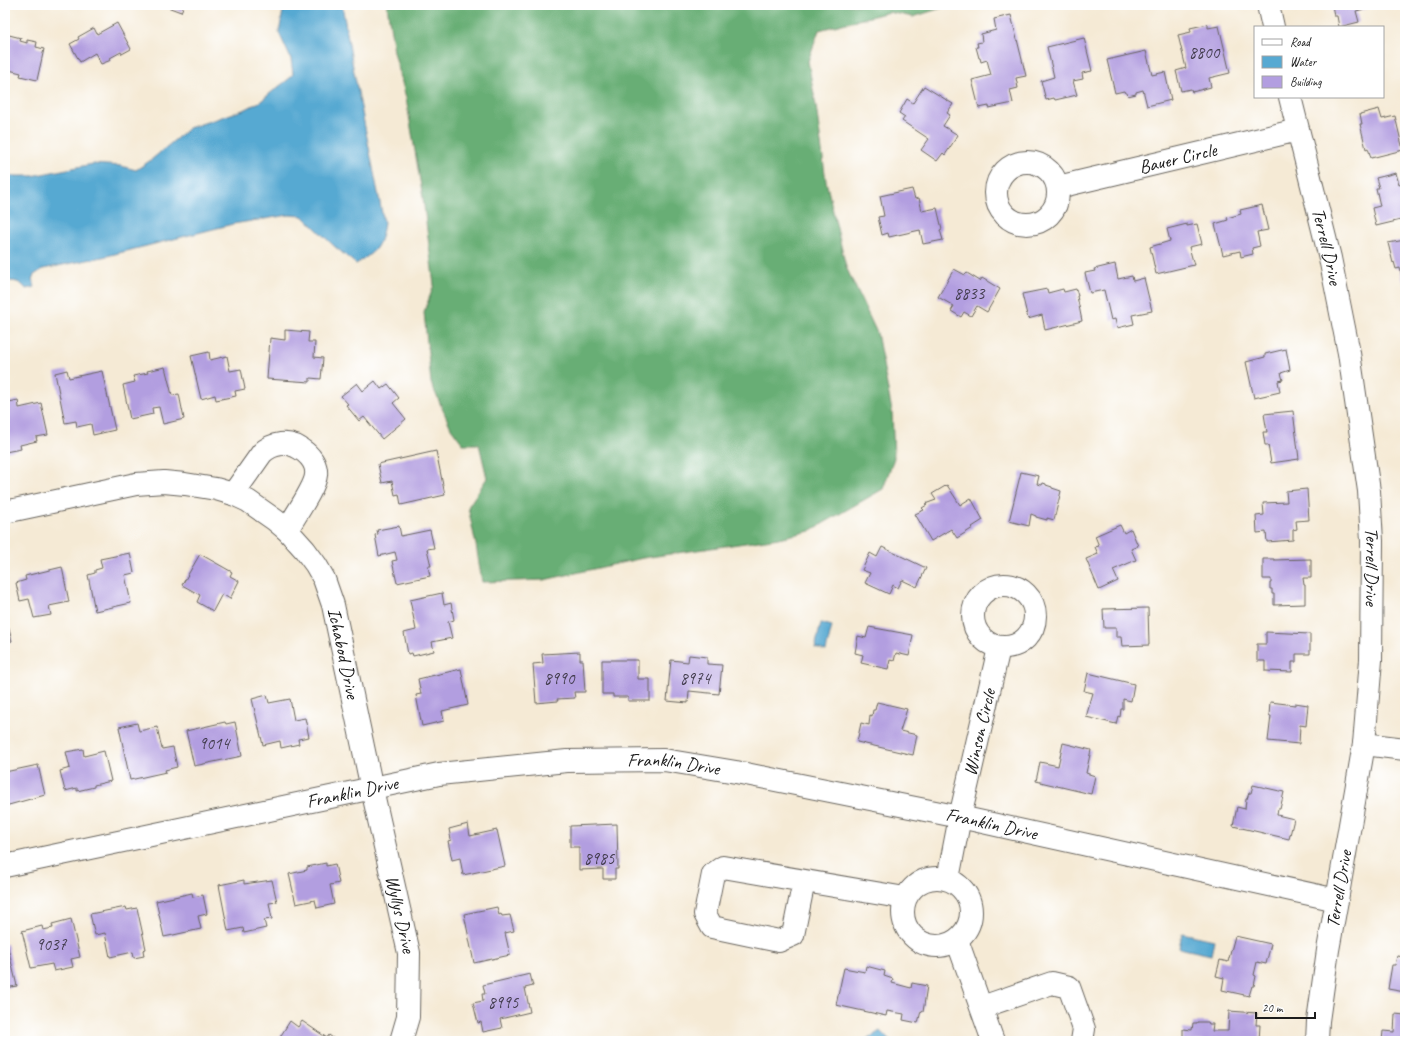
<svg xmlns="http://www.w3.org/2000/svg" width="1410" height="1046" viewBox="0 0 1410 1046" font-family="Caveat,sans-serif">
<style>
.forest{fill:#68ae74;stroke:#426548}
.water{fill:#57a9d2;stroke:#3a6277}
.building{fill:#b29ee0}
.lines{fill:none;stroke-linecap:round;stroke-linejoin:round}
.minor-casing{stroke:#68645d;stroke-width:24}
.minor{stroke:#fff;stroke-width:22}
.labels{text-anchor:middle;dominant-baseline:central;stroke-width:3.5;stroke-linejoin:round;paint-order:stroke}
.number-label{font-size:17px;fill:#423c4d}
.street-label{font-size:19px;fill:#1c1c1c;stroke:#fff}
</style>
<rect width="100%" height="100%" fill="#fff"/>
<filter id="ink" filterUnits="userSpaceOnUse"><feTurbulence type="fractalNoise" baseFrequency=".025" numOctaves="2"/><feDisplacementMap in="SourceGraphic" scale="8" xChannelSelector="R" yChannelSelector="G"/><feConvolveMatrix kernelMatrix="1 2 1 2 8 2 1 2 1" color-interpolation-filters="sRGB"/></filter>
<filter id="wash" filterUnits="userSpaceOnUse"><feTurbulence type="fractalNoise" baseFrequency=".012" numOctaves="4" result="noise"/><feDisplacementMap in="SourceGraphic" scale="16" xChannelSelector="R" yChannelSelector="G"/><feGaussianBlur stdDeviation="0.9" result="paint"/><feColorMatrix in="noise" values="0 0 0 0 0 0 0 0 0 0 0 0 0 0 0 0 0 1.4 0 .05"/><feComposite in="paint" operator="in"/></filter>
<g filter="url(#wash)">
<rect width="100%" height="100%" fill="#f5ead5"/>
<path class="forest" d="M387,5H951L913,17L889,12L819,30L808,61L816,106L826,181L846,267L877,333L892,411L894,458L883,489L810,531L779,538L643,558L544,580L482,582L476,545L468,507L487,478L479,444H463L451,428L431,383L424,312L434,285L423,198L406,98L394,52Z"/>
<path class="water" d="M284,5H342L353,67L384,223C380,248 376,251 356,264L334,246L303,216L289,215L233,224L107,256L43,269L34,275L32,279L35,287L26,289C20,281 15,281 5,281V175L7,176H32L93,164L121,166L136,170L151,160L189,128L246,109L261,101L273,91L290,78L293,74L291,59L279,33Z
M821,623L832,626L826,651L815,648Z
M1182,933L1214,940L1211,955L1179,948Z
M880,1031L890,1041H865Z"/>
<g id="blocks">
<path class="building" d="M162,5H184L181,12Z
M1332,5H1372L1373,7L1356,11L1359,22L1339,27L1337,16H1334Z
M1011,15L1026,76L1016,78L1018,88L1010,90L1013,103L989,108V106L979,108L972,80L991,75L987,60L981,62L980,58H979L976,47H978L977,43L982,42L981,34L996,30L994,19Z
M117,23L131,49L122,54L121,52L110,58L111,60L101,64L95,53L80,62L70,44L79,39L78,37L94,28L97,34Z
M1208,24V28L1219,26L1230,73L1209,78L1211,87L1192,92L1191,89L1181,91L1176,71L1186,68L1178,35L1191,32L1190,28Z
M5,34L21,38L20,41L27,43V40L37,42L36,47L44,49L37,80L20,76L21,73L5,69Z
M1084,38L1092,71L1082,73L1083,79L1073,81L1077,95L1055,100L1054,98L1046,100L1041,81L1054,77L1047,47Z
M1146,51L1152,75L1165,72L1171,100L1147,106L1143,90L1136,92V94L1128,96L1127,93H1125L1124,91L1115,93L1107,60Z
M924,86L953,104L947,113L950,115L943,126L958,135L945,155L943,153L937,161L921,150L929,139L902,121L905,117L899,113L907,99L913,103Z
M1379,109L1382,119L1395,116L1403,150L1371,158L1368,148L1366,149L1360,124H1362L1360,114Z
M1396,173L1399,184L1405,182V219L1376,226L1372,208L1380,206L1376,188H1379L1376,178Z
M912,189L915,199L919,198L922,211L937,208L942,229L940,230L943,240L923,244L920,230L889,237L888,233L882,235L878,217L884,216L880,196Z
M1262,205L1268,230L1257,232L1260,246L1252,248L1253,254L1241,257L1240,251L1223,255L1215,224L1228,220L1227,218L1241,214L1240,210Z
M1187,224V226L1197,224L1202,244L1189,247L1194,265L1156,274L1150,247L1170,241L1167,229Z
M1405,240V285H1404L1400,268L1396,269L1394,262L1393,263L1388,243Z
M1115,264L1118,279L1132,276L1133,281L1144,278L1152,311L1132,315L1134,324L1117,328L1115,319L1111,320L1104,290L1090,293L1085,273L1095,271L1094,269Z
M954,269L965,275L967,273L980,281L982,278L1000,289L987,312L977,306L971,316L964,312L961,317L951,311L954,306L938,297Z
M1047,289L1048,293L1063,289L1064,292L1076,289L1078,296H1077L1082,321L1045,330L1042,315L1028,319L1022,294Z
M285,330L309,332L308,342H315L314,357L323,358L321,379L310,378V382L267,379L270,338L285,340Z
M1286,349L1290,370L1281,373L1283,380L1278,381L1280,392L1254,398L1246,362L1265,357V354Z
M209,352L210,360L227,356L230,371L241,369L245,389L235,391L236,396L216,400L215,395L201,399L191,356Z
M165,367L172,395L179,394L184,419L163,424L159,407L152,408L153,414L130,419L123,385L135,382L133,376L148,373L147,371Z
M67,370L69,378L102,371L115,430L93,435L91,424L77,427L76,421L65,423L55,373Z
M375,381L381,389L388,384L399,398L393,403L406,419L382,439L364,417L359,421L346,405L348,404L341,396L357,383L363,391Z
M18,400L19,408L41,403L48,435L36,437L37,441L20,445L21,449L5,452V403Z
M1293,411L1299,459L1271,463L1268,445H1265L1263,432H1267L1264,414Z
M436,451L445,495L401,505L399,494L395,495L392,481L382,483L378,464Z
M1021,472L1039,476L1037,484L1042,485L1043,483L1046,484V485L1052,487V488L1061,491L1054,520L1047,518V520L1036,517V516L1031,514L1029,526L1009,521Z
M947,485L960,505L971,498L983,520L972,527L973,528L957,538L951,529L931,541L915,514L924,510L922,508L927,505L925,504L936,500L932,494Z
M1307,489L1309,520L1296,521L1297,529L1293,530V540L1267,542L1266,532L1257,533L1256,516L1264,515L1263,503L1287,502L1286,491Z
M1120,525L1124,533L1131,529L1138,546L1131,549L1136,560L1113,570L1118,581L1099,590L1086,559L1098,554L1095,547L1099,546L1095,536Z
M399,526L401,536L430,530L434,548L427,549L431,566H428L430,576L397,583L392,561L397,560L395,552L379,556L375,535L378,534L377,530Z
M882,547L926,568L917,587L902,580L898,588L893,585L889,594L865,583L870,573L862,570L870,553L877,557Z
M130,553L134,573L125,575L131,603L95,611L88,575L95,573V570L102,568L100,559Z
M200,554L232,572L230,576L239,581L230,599L222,594L213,611L197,602L200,595L182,585Z
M1263,559H1274V560L1311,559V578H1303L1304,585H1305V604L1274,605V594H1272V589H1270V583H1271V579H1263Z
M62,567L69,602L49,606L51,615L34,618L29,599L20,601L16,583L26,580L25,576Z
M442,593L444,605L451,603L454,620L448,622L452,638L432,642L434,651L413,656L412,653L408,654L404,633L416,630L410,600Z
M1148,608L1149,645L1122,646L1121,637H1116V628H1104L1103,609Z
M5,614L12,641L5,643Z
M869,627L913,635L909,656L896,653L894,661L890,660L888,669L861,663L863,655L855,653L858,636L866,638Z
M1266,632L1310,634V654H1296V662H1292V672L1265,671V661H1257V644H1266Z
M580,652V660H583L585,692H574L575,698L557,699L558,701L536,703L533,664L543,663L542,654Z
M689,655L707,657V664L722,665L719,694L689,691L688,703L667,701L671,660L688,662Z
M602,660H638V679H650V701H628V697H613V694H602Z
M461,669L468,705L442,711L444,721L422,726L416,695L421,694L418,679Z
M1088,673L1134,684L1131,701L1123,699V709H1121L1120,717L1118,716L1116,724L1086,717L1093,693L1084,691Z
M267,695L269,703L290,699L294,720L305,718L309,737L298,739L299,744L281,748L280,741L263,745L252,699Z
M877,702L907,709L900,731L917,735L913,755L857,742L861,723L869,725L870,715L872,716L873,710H875Z
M1270,702L1295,705V703L1308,705L1306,726L1300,725L1299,744L1268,741L1271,716H1269Z
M225,722L226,724L235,722L242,756L194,766L186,731Z
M137,723L139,731L157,727L162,749L173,747L177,767L165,770L166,772L130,780L119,727Z
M1063,743L1091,750L1086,773L1095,776L1091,794L1036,781L1040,762L1058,766Z
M83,749L84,756L104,751L111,781L94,785V787L77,791V788L65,791L60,771L70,768L66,752Z
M38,765L45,795L5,806V772Z
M1253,785L1284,792L1280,809H1278L1277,815L1294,819L1289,839L1233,826L1237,807L1245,809L1246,799H1247L1249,793H1251Z
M468,824L470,836L497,830L505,866L463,875L460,858L452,860L448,841L451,840L449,829Z
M617,824L618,869H615V879H603V869L579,870V847H570V826Z
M326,863V866L335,864L339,883L330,885L334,904L317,908L315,900L296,904L289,874L307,870V867Z
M244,880V884L272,880L277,902L269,903L272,919L264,920L266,928L244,933L243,928L228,931L219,885Z
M192,893L193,897L203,895L207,914L198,916L201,929L164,937L156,901Z
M126,907L127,910L137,908L146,949L143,950L144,956L134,958L133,952L110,957L105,933L95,935L90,914Z
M497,907L499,915L501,914L502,916L510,915L514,931L505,933L510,955L474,963L464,914Z
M71,919L80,957L71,959L73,967L54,971L52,964L31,968L22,931L42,926L43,930L53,928L52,924Z
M1404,920H1405V933L1402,932Z
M1235,936L1271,944L1266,964L1257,962L1254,975L1256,976L1254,986H1252L1249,996L1222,990L1224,978L1216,976L1220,960L1228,962Z
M5,944H7L17,986L5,988Z
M1397,956L1405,957V992L1388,989L1392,965H1395Z
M866,966L885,971L884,976L893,979L892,983L911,988L912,983L927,986L923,1012L921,1011L918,1023L903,1020L904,1014L887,1011L886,1016L836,1005L844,968L865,972Z
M530,974L533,986L525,988L530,1012L500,1019L502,1028L483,1032L481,1022L478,1023L473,1003L483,1001L482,994H485L483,985Z
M1229,1011L1257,1013L1256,1025H1260L1259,1041H1183V1029L1192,1030L1193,1023H1197V1022H1208L1209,1024H1213L1212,1031H1228Z
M1395,1014L1405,1015V1041H1382L1383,1031L1394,1032Z
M290,1021L298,1027L302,1021L327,1038L329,1035L337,1041H286L280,1037Z"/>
</g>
</g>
<g filter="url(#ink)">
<use href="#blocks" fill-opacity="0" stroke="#68645d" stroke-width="1"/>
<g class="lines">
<g class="minor-casing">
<g id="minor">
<path d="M1268,5L1273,27"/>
<path id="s1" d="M1290,97L1330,258L1349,353L1369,491L1372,541L1371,660L1364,744L1337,900L1328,950L1318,1021L1317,1041"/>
<circle cx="1027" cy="193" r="31"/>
<path id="s2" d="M1058,187L1298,130"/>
<path d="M233,494L262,453C267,448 273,445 281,444C297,442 318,458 316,475C315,488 294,517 287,530"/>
<path id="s3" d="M5,512L136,484L164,482L185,484L216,489L233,494L248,501L275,520L287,530L305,550L316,565L324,579L333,605L372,789L409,953L408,1017L401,1041"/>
<circle cx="1004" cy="616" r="31"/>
<path d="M1364,744L1405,749"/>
<path id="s4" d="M5,866L439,774L567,761L664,760L736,772L960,817L1337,900"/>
<circle cx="937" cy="912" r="34"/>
<path id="s5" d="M948,879L960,817L999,648"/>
<path d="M804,881L793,935L779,941L712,927L705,914L713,874L723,867L905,898"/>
<path d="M957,940L993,1041"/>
<path d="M982,1007L1052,983L1069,987L1084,1029L1082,1041"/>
</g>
</g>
<use href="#minor" class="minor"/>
</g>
</g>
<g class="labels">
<g class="number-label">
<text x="1204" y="52">8800</text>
<text x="969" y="293">8833</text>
<text x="559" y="678">8990</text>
<text x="695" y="678">8974</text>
<text x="214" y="743">9014</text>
<text x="599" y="858">8985</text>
<text x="51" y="944">9037</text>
<text x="503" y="1002">8995</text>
</g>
<g class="street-label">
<text stroke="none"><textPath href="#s2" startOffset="123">Bauer Circle</textPath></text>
<text stroke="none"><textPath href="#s1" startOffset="154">Terrell Drive</textPath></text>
<text stroke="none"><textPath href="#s1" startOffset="478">Terrell Drive</textPath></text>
<text stroke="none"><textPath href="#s3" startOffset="436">Ichabod Drive</textPath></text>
<text stroke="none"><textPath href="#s5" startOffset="150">Winson Circle</textPath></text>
<text stroke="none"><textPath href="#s4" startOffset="679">Franklin Drive</textPath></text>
<text stroke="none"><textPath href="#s4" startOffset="355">Franklin Drive</textPath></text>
<text stroke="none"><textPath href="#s4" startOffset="1003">Franklin Drive</textPath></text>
<text transform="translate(1339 889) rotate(-80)">Terrell Drive</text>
<text stroke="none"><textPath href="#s3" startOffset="703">Wyllys Drive</textPath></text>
</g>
</g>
<rect width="1410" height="1046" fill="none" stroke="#fff" stroke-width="20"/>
<rect x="1254" y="26" width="130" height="72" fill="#ffffff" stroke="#a4a4a4"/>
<rect x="1262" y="39" width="20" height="6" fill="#ffffff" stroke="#a4a4a4"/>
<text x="1290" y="46" font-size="12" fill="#1c1c1c">Road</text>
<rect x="1262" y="56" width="20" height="12" fill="#57a9d2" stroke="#a4a4a4"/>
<text x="1290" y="66" font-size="12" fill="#1c1c1c">Water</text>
<rect x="1262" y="76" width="20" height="12" fill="#b29ee0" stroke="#a4a4a4"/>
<text x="1290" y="86" font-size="12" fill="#1c1c1c">Building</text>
<path d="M1256 1012v6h59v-6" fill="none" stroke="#1c1c1c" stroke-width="2"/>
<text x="1262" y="1012" font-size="12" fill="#1c1c1c" stroke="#ffffff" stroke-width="3" paint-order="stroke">20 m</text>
</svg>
